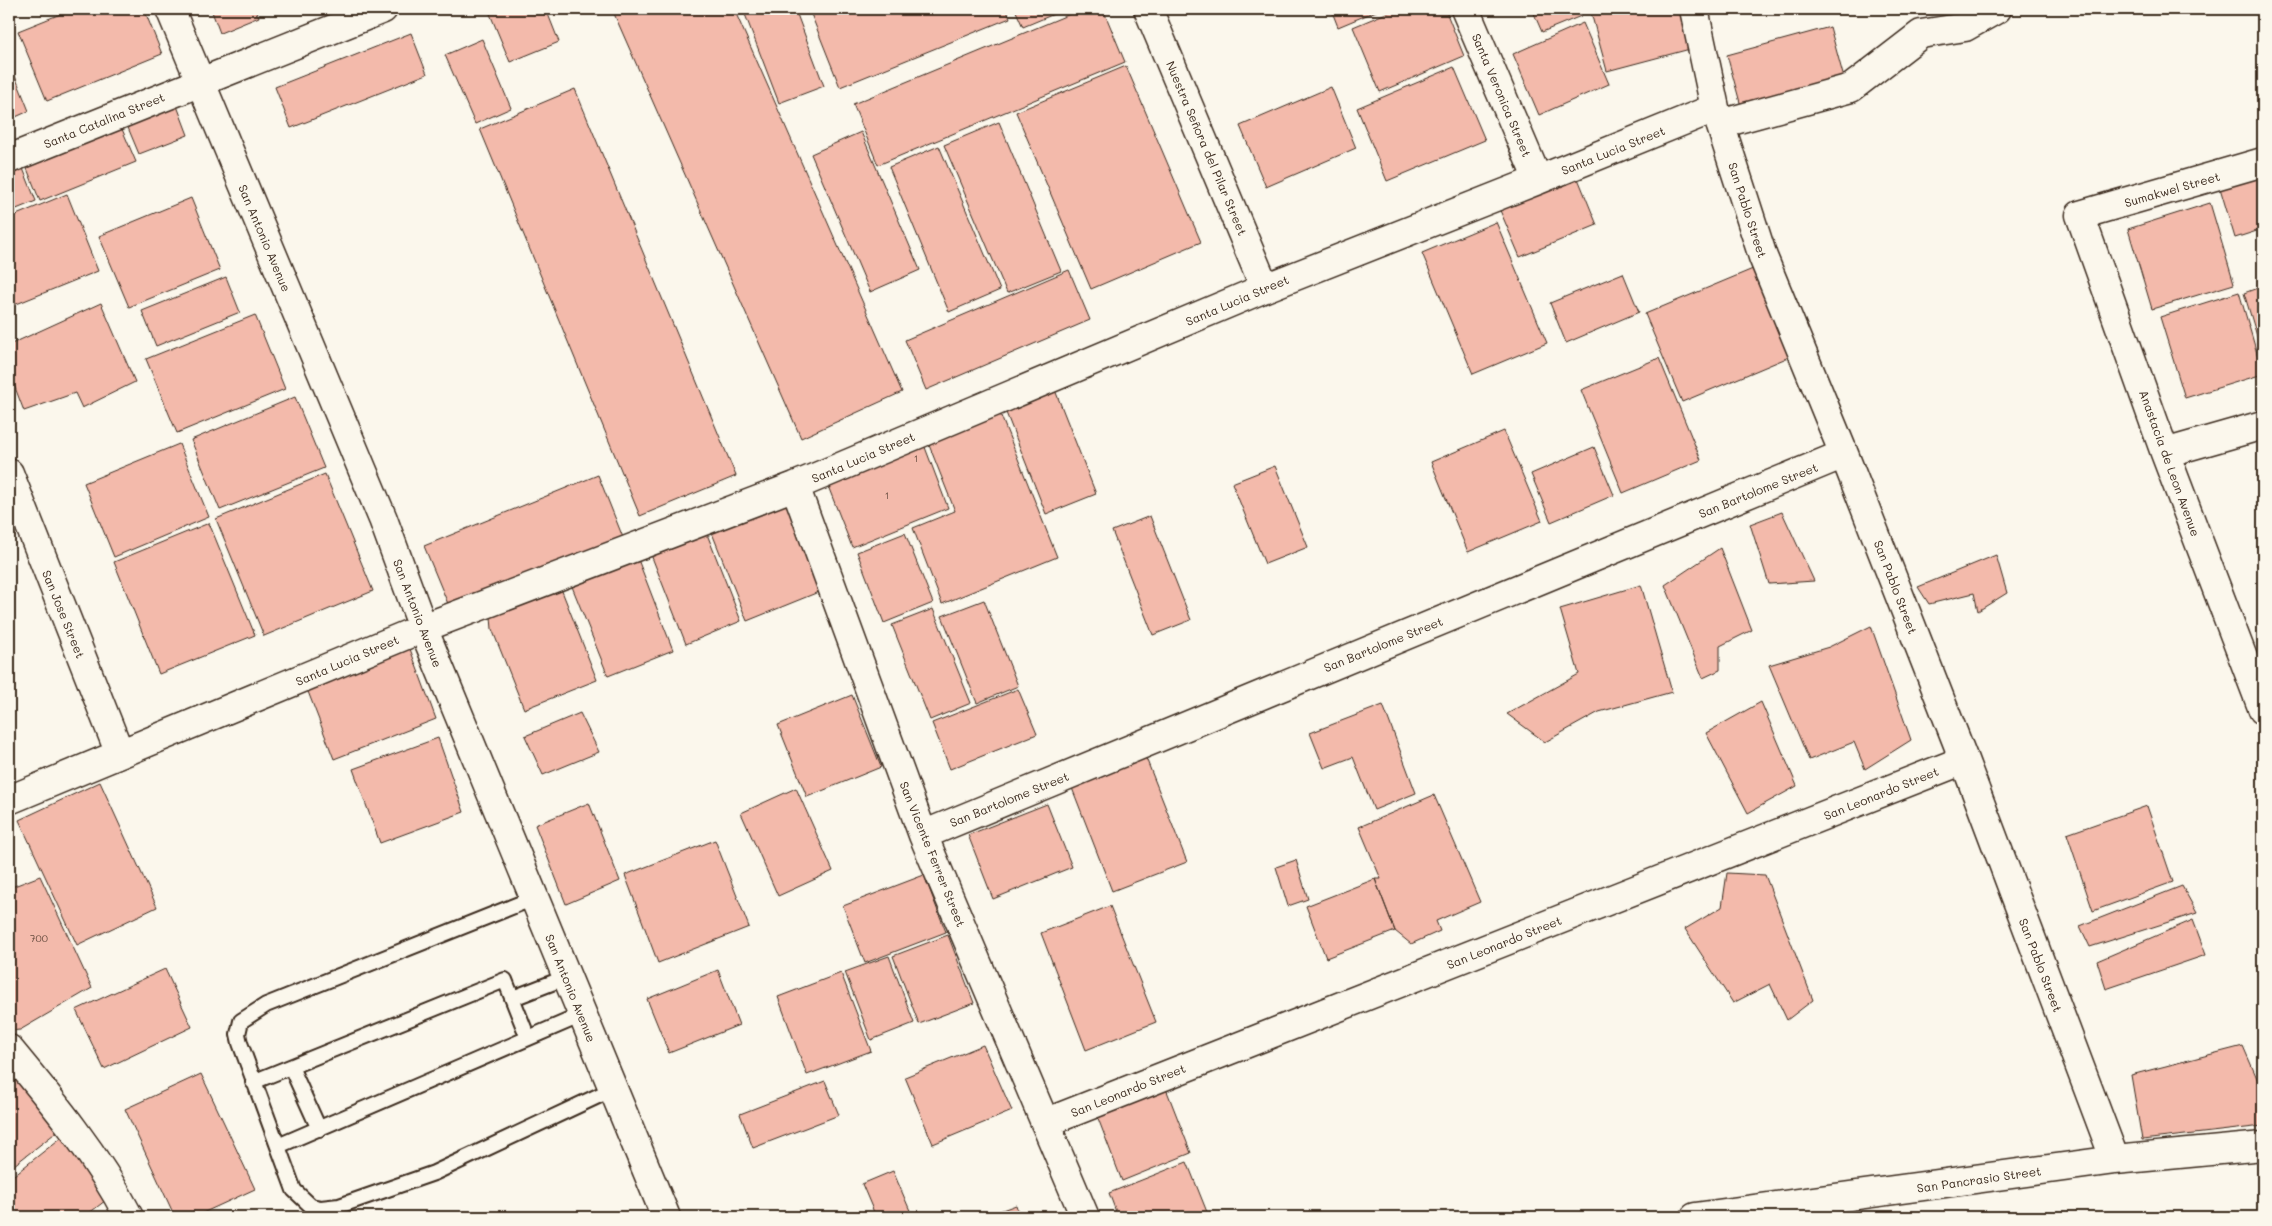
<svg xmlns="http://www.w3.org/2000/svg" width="2272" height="1226" viewBox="0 0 2272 1226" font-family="Mali,sans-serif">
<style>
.building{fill:#f3baab;stroke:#3b2a1e}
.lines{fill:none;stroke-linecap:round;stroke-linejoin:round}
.lane-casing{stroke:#3b2a1e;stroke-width:18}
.street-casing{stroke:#3b2a1e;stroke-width:31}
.secondary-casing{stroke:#3b2a1e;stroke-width:31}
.lane{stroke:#fbf7ec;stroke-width:14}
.street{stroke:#fbf7ec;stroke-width:28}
.secondary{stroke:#fbf7ec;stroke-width:28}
.labels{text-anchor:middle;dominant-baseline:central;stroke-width:5;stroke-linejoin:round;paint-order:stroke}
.number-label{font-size:10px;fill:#694e41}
.street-label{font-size:12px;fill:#3b2a1e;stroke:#fbf7ec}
</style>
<rect width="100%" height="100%" fill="#fbf7ec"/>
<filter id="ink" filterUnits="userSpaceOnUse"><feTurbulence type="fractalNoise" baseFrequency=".02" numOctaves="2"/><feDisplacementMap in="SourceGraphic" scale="10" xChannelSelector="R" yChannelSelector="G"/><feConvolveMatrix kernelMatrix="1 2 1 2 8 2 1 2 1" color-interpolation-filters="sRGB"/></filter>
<g filter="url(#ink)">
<path class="building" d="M73,9H144L162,54L47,101L18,31Z
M211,9H256L259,17L220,33Z
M488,9H546L559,42L510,62Z
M612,9H734L902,392L801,438Z
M743,9H795L824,86L779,103Z
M809,9H1006L1010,18L840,87Z
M1015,9H1066L1023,27Z
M1082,9H1103L1125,62L878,165L853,104Z
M1331,9H1381L1338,27Z
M1396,9H1445L1464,56L1380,92L1353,27Z
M1532,9H1578L1581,16L1542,32Z
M1590,9H1679L1690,49L1607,71Z
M1583,23L1609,84L1539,115L1513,54Z
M1830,27L1845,82L1742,110L1727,55Z
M411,33L427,74L291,128L275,87Z
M482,39L511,108L475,124L445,55Z
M9,61L29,111L9,120Z
M1126,66L1201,242L1091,289L1016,112Z
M1454,67L1485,140L1387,181L1357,108Z
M1331,87L1356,148L1266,187L1240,126Z
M575,89L736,476L640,516L480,129Z
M174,98L188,135L139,154L124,118Z
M119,122L136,162L40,201L24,161Z
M999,122L1061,271L1007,293L944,145Z
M861,132L920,270L870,292L811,154Z
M939,146L1000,290L949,312L889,167Z
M20,161L36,201L9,212V166Z
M2263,175V229L2235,238L2220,188Z
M1577,176L1597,225L1520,257L1499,208Z
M67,194L98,271L14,305L9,292V218Z
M191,198L220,270L129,307L99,236Z
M2210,203L2234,284L2152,309L2128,229Z
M1496,222L1547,343L1473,374L1422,253Z
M1760,266L1796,354L1682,402L1645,314Z
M1069,270L1090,320L926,390L905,340Z
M1623,273L1639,312L1566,343L1550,303Z
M226,277L240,312L156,346L142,311Z
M2263,286V356L2244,293Z
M2239,292L2263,374L2185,398L2160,317Z
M101,303L135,382L82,408L75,393L24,411L9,372V345Z
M255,315L285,389L177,433L146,359Z
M1659,358L1701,460L1623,493L1581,390Z
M1053,385L1096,494L1046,514L1003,405Z
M295,397L324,468L220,510L191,440Z
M999,411L1057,557L942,604L913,528L955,511L927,440Z
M1504,431L1542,521L1468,552L1431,462Z
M923,442L948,508L852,547L826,481Z
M179,444L209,517L114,557L84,483Z
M1594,447L1614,495L1551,522L1531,474Z
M1275,466L1308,547L1265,564L1232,483Z
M325,474L373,591L264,636L216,519Z
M598,475L624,540L451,611L424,546Z
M786,504L821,591L747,621L712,533Z
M1782,512L1814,581L1769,584L1750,524Z
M1150,516L1191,620L1153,635L1112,531Z
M209,523L255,635L159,674L114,562Z
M705,529L741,621L686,644L650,552Z
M905,533L933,603L884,623L857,552Z
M1720,548L1752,630L1720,646V670L1703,678L1665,585Z
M1996,555L2007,593L1978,611L1974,593L1929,604L1918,587Z
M637,557L673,650L608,676L571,584Z
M1641,585L1672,692L1599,712L1545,742L1507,714L1579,674L1560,609Z
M560,586L597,680L524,709L492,629L491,617L500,610Z
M984,600L1018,686L977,703L942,616Z
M933,609L971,703L930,720L892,625Z
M1871,626L1911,740L1865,769L1854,742L1809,760L1769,665L1829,647Z
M410,649L436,719L334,759L307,689Z
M1018,689L1037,734L950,769L932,723Z
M852,695L881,767L807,797L778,725Z
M1761,702L1797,786L1748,813L1706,733Z
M1383,705L1416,793L1374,810L1353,757L1324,768L1310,733Z
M580,713L599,752L543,775L525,736Z
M438,738L464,812L380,843L353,769Z
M1146,758L1187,862L1112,891L1072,788Z
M100,782L157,907L77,945L19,820Z
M796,788L833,871L778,896L741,813Z
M1434,795L1480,902L1436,921L1440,931L1411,944L1395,931L1375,879H1381L1359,827Z
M589,803L620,881L566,904L535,825Z
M1047,804L1072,867L993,899L968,835Z
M2147,806L2173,882L2093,911L2067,834Z
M715,840L749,927L658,963L625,875Z
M1296,860L1308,899L1288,906L1276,867Z
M1727,873L1765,875L1813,1000L1787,1020L1770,984L1733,1003L1685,929L1722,907Z
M924,875L946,932L865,963L843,906Z
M40,876L92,988L20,1030L9,1031V888Z
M1375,879L1395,931L1326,958L1306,906Z
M2182,886L2197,913L2090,947L2080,926Z
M1110,906L1156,1022L1086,1050L1041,933Z
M2193,920L2206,955L2106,989L2097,961Z
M948,935L974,1003L919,1024L893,956Z
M889,956L914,1023L871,1040L845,972Z
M165,969L192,1027L104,1069L76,1010Z
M718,970L739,1025L669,1053L647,999Z
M841,973L871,1051L807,1075L778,997Z
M983,1045L1012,1111L933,1144L905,1077Z
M2243,1046L2263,1092V1126L2142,1140L2131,1075Z
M9,1058L63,1127L9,1169Z
M201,1074L255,1189L194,1217H175L125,1109Z
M825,1081L839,1115L753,1148L740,1114Z
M1165,1086L1191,1153L1122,1181L1096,1113Z
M67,1133L114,1194L84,1217H9V1179Z
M1187,1162L1209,1217H1118L1109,1193Z
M893,1171L911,1213L876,1217L862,1184Z
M1016,1205L1020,1217H983Z"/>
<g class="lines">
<g class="lane-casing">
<path id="lane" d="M534,898L266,1005L241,1021L238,1034L240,1043L294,1190L311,1206L321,1208L339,1206L434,1173L613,1089
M513,998L567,977
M291,1067L319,1129
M253,1082L505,980L528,1038
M278,1146L582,1015"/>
</g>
<g class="street-casing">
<path id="street" d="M1148,9L1265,288
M1465,9L1538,180
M1694,9L1715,108L1763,257L1844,454L1964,760L2115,1160
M1720,124L1851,88L1921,34L1965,27L1997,9
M9,159L383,9
M2263,162L2080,215L2165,453L2263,710
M2165,453L2263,425
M795,486L923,835L1085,1217
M423,628L795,486L1265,288L1538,180L1715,108
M923,835L1844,454
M9,1049C53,1102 97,1155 129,1217
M1045,1123L1964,760
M1695,1217L2115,1160L2263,1146"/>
</g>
<g class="secondary-casing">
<path id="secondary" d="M170,9L383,519L423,628L666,1217
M9,473L120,754
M9,800L423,628"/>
</g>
<use href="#lane" class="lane"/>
<use href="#street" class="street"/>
<use href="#secondary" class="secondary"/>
</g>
</g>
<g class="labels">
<g class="number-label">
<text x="916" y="458">1</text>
<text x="887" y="495">1</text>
<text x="39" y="938">700</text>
</g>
<g class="street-label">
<text transform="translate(1502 95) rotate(67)">Santa Veronica Street</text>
<text transform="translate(104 120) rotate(-22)">Santa Catalina Street</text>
<text transform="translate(1207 148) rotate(67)">Nuestra Señora del Pilar Street</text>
<text transform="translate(1613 150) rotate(-22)">Santa Lucia Street</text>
<text transform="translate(2172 189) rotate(-16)">Sumakwel Street</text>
<text transform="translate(1748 210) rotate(72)">San Pablo Street</text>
<text transform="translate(265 238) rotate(67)">San Antonio Avenue</text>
<text transform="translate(1237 300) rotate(-23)">Santa Lucia Street</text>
<text transform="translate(863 457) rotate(-23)">Santa Lucia Street</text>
<text transform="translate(2170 463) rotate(70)">Anastacia de Leon Avenue</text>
<text transform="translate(1758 490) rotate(-22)">San Bartolome Street</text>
<text transform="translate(1896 587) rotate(69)">San Pablo Street</text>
<text transform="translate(418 613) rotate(69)">San Antonio Avenue</text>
<text transform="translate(64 614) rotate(68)">San Jose Street</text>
<text transform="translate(1383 644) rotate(-22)">San Bartolome Street</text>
<text transform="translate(347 660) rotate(-23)">Santa Lucia Street</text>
<text transform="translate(1881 793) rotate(-22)">San Leonardo Street</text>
<text transform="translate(1009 799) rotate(-22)">San Bartolome Street</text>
<text transform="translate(933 854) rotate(68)">San Vicente Ferrer Street</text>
<text transform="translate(1504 942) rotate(-22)">San Leonardo Street</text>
<text transform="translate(2041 965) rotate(69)">San Pablo Street</text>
<text transform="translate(571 988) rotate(68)">San Antonio Avenue</text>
<text transform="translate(1128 1090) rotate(-22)">San Leonardo Street</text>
<text transform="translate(1979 1179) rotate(-8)">San Pancrasio Street</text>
</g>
</g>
<rect width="2272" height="1226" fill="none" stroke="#fbf7ec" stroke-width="30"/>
<rect x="15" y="15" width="2242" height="1196" fill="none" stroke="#3b2a1e" stroke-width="2" filter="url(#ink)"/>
</svg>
